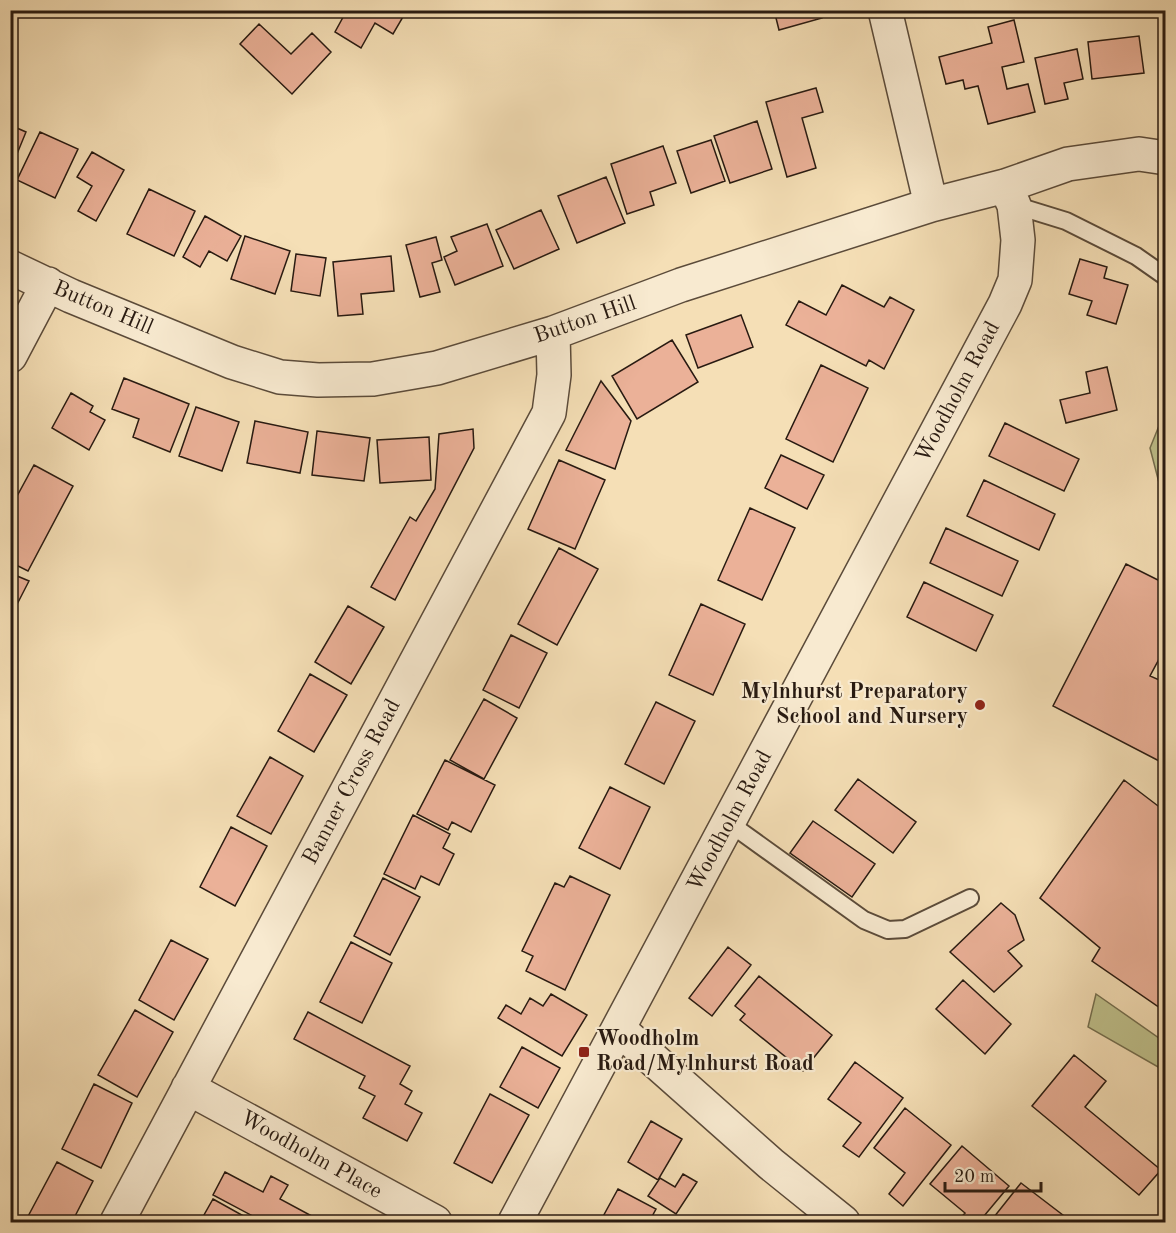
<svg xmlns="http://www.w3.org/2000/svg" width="1176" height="1233" viewBox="0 0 1176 1233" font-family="'Old Standard TT',serif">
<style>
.green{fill:#bfc18c;stroke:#746e4e;stroke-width:1.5}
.building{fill:#ebb198;stroke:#281a11;stroke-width:1.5}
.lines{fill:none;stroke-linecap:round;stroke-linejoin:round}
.lane-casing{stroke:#5b4b3a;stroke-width:20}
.street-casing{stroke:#5b4b3a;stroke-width:36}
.lane{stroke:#f8ead0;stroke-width:16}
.street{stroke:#f8ead0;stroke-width:33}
.poi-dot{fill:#8f2418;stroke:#f8ead0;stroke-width:2}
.labels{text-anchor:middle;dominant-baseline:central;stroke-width:4.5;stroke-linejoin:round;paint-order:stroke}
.street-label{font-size:22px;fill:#281a11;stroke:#f8ead0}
.poi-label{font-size:22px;font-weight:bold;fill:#281a11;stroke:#f8ead0;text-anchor:end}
</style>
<rect width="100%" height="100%" fill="#f5dfb6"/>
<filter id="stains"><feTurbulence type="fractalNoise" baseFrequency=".00333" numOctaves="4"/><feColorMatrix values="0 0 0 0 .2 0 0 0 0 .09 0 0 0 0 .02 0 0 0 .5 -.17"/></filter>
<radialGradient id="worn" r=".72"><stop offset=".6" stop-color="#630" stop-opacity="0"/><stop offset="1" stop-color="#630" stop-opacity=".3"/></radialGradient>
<path class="green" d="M1165,411L1166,506H1165L1150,448Z
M1096,994L1159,1038L1165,1033V1088L1160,1068L1088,1027Z"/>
<path class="building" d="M155,10H191L190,16Z
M347,10H407L393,34L375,23L361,48L335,32Z
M774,10H821L822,18L779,30Z
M1014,20L1024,62L1002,67L1007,89L1028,84L1035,112L988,124L978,86L965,89L963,80L946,84L939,57L992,43L988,27Z
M259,24L291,54L312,33L331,52L292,94L240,44Z
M1139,36L1144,73L1092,79L1088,42Z
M1077,49L1083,79L1064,83L1068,99L1045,104L1035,58Z
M816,88L823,112L802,118L816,168L787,177L766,102Z
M757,121L772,169L730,183L714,136Z
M10,125L26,132L10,171Z
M40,132L78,149L55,198L17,180Z
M711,140L725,181L691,193L677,151Z
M663,146L676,183L650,192L654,205L627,214L611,164Z
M92,152L124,170L96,221L78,211L92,186L77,177Z
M606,177L625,223L577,243L558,196Z
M149,189L195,211L174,256L127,234Z
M541,210L559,249L514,269L496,230Z
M205,216L241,236L227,261L209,251L200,267L183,257Z
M487,224L503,266L455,285L444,257L457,251L451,237Z
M245,236L290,251L275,294L231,279Z
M436,237L442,260L432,263L440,292L420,297L406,245Z
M296,254L326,258L320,296L291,291Z
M391,256L394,291L361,294L363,314L338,316L333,262Z
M1080,259L1107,267L1104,278L1128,285L1116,324L1087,315L1092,301L1069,294Z
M842,285L884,307L890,297L914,310L884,369L869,360L866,366L786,325L799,301L826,315Z
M741,315L753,347L698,368L686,335Z
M672,340L698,382L637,419L612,376Z
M821,365L868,388L833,462L786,439Z
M1107,367L1117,410L1066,423L1060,400L1090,393L1086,372Z
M124,378L189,404L170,452L133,437L139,419L112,409Z
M601,381L631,421L615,469L566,450Z
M71,393L93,406L90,412L105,420L89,450L52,428Z
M196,407L239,422L222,471L179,456Z
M255,421L308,432L300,473L247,463Z
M1005,423L1079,459L1064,491L989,456Z
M473,429L474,448L395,600L371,587L410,517L416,521L435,489L439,434Z
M317,431L370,438L364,481L312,475Z
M429,437L431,480L380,483L377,440Z
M781,455L824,475L807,509L765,488Z
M559,460L605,480L575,549L528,529Z
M34,465L73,486L28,571L10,562V509Z
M984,480L1055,514L1039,550L967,516Z
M750,508L795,528L762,600L718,580Z
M946,528L1018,561L1002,596L930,563Z
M559,548L598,569L557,645L518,624Z
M1126,564L1166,584V646L1150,676L1166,683V759L1163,763L1053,706Z
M10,573L29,581L10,618Z
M924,582L993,615L976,651L907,617Z
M701,604L745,624L713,695L669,675Z
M348,606L384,627L351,684L315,662Z
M511,635L547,653L519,708L483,690Z
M310,674L347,695L314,752L278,731Z
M484,699L517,718L484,779L450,760Z
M656,702L695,721L664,784L625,764Z
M270,757L303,776L271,834L237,816Z
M445,760L495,785L471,832L452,822L448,830L417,814Z
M858,779L916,822L893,853L835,810Z
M1124,780L1166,812V1012L1092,961L1100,948L1040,898Z
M610,787L650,807L620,869L579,848Z
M413,815L450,834L443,848L454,854L439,885L421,876L415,889L384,874Z
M813,821L875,864L852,897L790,853Z
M231,827L267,846L235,906L200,887Z
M570,876L610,895L565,990L526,971L533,956L522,951L555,883L564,887Z
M383,878L420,897L390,955L354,936Z
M1001,903L1015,915L1024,940L1008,951L1022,966L994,992L950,952Z
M171,940L208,959L174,1020L139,1000Z
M351,942L392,963L362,1023L320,1002Z
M728,947L751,965L712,1016L689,998Z
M759,976L832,1035L803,1071L740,1020L745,1014L735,1006Z
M963,980L1011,1024L985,1054L936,1009Z
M551,994L587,1015L562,1056L498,1018L506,1005L521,1014L530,998L543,1006Z
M135,1010L173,1032L137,1097L98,1075Z
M308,1012L410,1066L400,1084L412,1091L405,1104L422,1113L407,1141L363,1118L375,1096L359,1088L365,1076L294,1039Z
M522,1047L560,1068L538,1108L500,1087Z
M1074,1055L1106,1081L1085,1107L1161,1170L1139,1195L1032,1106Z
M855,1062L903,1098L859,1157L843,1146L861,1123L828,1099Z
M94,1084L132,1103L101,1168L62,1149Z
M490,1094L529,1115L492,1183L454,1163Z
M905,1108L951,1145L903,1206L889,1194L905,1173L874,1148Z
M651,1121L682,1139L658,1180L628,1162Z
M962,1146L1009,1186L979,1222H957L965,1213L930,1184Z
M57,1162L93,1181L72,1222H25Z
M225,1172L263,1192L271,1176L288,1185L280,1199L321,1221L320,1222H264L213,1195Z
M683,1174L697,1182L676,1214L648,1196L660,1178L675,1187Z
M1021,1183L1072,1222H990Z
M618,1189L656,1209L649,1222H600Z
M213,1199L249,1219L247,1222H200Z"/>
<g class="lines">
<g class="lane-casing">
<path id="lane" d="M1014,205L1066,221L1136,256L1166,277
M729,823L864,920L888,930L905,929L970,898"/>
</g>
<g class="street-casing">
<path id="street" d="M885,10L931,205
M10,267L71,296L232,362L280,377L318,380L373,379L437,368L553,333L681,285L931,205L1005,186L1068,164L1139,154L1166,158
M10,356L48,284
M620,1030L771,1164L843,1222
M188,1088L435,1222
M117,1222L549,413L554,375L553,333
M515,1222L1005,304L1015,280L1018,240L1014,205L1005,186"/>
</g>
<use href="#lane" class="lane"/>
<use href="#street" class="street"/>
</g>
<g class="poi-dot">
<circle cx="980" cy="705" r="6"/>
<rect x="578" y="1046" width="12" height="12" rx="3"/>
</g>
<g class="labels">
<g class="street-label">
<text transform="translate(103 308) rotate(23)">Button Hill</text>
<text transform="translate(585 320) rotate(-19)">Button Hill</text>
<text transform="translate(958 392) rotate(-62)">Woodholm Road</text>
<text transform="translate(352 782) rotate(-62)">Banner Cross Road</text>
<text transform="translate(730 821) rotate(-62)">Woodholm Road</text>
<text transform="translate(311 1155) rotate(29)">Woodholm Place</text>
</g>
<g class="poi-label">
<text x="968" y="692">Mylnhurst Preparatory<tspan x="968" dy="25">School and Nursery</tspan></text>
<text x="596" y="1039" text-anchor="start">Woodholm<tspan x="596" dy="25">Road/Mylnhurst Road</tspan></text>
</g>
</g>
<rect width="1176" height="1233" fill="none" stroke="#f5dfb6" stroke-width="36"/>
<rect x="12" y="12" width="1152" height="1209" fill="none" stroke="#281a11" stroke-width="3"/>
<rect x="18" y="18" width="1140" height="1197" fill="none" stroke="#281a11" stroke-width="1.5"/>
<path d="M945 1182v9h96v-9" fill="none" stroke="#281a11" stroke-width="3"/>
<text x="954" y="1182" font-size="18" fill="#281a11" stroke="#f8ead0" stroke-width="4.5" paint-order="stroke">20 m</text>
<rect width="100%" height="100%" filter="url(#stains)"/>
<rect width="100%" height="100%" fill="url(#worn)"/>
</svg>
